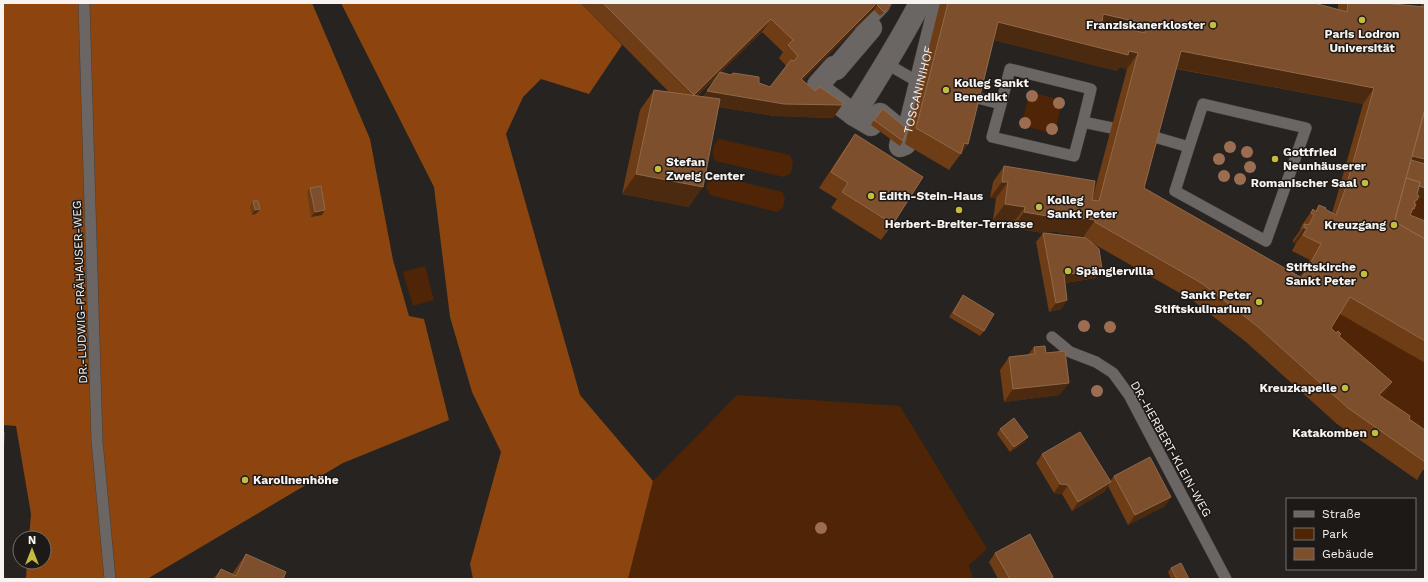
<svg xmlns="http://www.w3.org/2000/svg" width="1428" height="582" viewBox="0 0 1428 582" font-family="'Work Sans',sans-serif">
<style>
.green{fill:#4f2506}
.forest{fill:#8c450e}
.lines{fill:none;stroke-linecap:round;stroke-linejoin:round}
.lane-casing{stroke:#433f3d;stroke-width:12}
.street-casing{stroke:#433f3d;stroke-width:23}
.lane{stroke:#6b6663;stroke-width:11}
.street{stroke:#6b6663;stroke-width:22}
.tree{fill:#9c6d51}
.wall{fill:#6e3c15;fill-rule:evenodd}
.shaded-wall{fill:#4c2a0f}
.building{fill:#7d4f2c;stroke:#90694b;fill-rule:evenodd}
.poi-dot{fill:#c4bc3e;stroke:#1d1917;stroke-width:1.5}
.labels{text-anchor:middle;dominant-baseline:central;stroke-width:3;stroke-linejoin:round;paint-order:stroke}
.poi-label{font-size:12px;font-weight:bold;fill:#f6f3f1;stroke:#1d1917;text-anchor:end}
.street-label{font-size:12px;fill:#f6f3f1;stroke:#1d1917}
</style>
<rect width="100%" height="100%" fill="#272320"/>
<path class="green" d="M1036,93L1056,99L1061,106L1056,127L1048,132L1027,127L1023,119L1028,98Z
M719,139L790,155L793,162L791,173L784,177L715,161C711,152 712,146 719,139Z
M714,175L782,192L785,199L783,208L777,212L710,195L706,188L708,180Z
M1411,195L1425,199V240L1404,221Z
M425,266L434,300L413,306L403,272Z
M1339,313L1425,363V453L1320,344Z
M737,395L900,406L987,549L969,565L973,579H628L653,481Z"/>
<path class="forest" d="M3,3H312L370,139L393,260L409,316L424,319L449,420L343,463L147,579H26L27,562H44V538H29L31,514L16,426L3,425Z
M341,3H581L622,45L589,94L541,79L523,97L506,134L580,395L653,481L628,579H473L470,564L501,452L472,392L450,317L434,187Z"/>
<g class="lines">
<g class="lane-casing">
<path id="lane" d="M84,3L97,441L110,579
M887,64L920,83
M973,97L1001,104L1010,69L1091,89L1083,122L1112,128
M1001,104L992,137L1074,156L1083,122
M1151,136L1189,147L1203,104L1306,128L1266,241L1175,191L1189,147
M1052,337L1070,352L1096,362L1113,373L1129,395L1226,579"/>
</g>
<g class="street-casing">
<g id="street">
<path id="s1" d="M880,3L863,21L871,28L836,69L834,67L818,85L822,89L821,90L854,115L871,125L880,114L903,133L900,146L905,144L940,3"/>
<path d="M854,115C877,78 900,42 920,3"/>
</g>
</g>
<use href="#lane" class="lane"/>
<use href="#street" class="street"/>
</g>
<g class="tree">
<circle cx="1032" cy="96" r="6"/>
<circle cx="1059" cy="103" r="6"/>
<circle cx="1025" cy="123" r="6"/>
<circle cx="1052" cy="129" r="6"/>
<circle cx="1230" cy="147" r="6"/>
<circle cx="1247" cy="152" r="6"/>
<circle cx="1219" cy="159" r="6"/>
<circle cx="1250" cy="167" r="6"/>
<circle cx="1224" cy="176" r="6"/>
<circle cx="1240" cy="179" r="6"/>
<circle cx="1084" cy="326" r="6"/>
<circle cx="1110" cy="327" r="6"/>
<circle cx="1097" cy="391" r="6"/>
<circle cx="821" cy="528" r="6"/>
</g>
<path class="wall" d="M581,3H894L880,16L874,10L803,80L815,91L842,105L833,118L775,116L718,107L689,207L622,194L640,110L654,90L669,92ZM762,32L783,52L779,58L786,66L770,87L733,73L731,75L721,72ZM716,78L703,97L697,96Z
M940,3H1314L1338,9V3H1383L1421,7V3H1425V161L1424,163L1425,164V199L1418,197L1417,200L1415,204L1414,209L1410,215L1425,223V363L1340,314L1331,328L1339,336L1392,382L1382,397L1409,419L1425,430V471L1423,470L1417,480L1337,424L1246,342L1192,300L1092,243L1096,278L1065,283L1067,300L1061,309L1049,312L1036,242L1043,233L1013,228V223L993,220L996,198H990L993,182L1004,166L1092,200L1127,69L1120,67L1117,71L994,40L968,144L949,170L905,144ZM1176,69L1363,104L1335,203L1332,213L1325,209L1319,205L1315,211L1313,209L1302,225L1300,229H1301L1293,240V243H1296L1292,251L1310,260L1300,277L1144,188ZM1050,231L1084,236V237L1048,233Z
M874,120L903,141L900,146L871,125Z
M855,134L893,224L881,240L831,208L837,199L819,188L844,150Z
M310,188L322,215L311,217L307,192Z
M253,201L257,213L252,215L250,206Z
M963,295L984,331L980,336L949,317Z
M1034,347L1046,353L1069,383L1059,395L1004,402L1000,370L1009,357L1028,355Z
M1000,429L1025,442L1010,452L997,434Z
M1042,454L1110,481L1114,476L1171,497L1165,506L1128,525L1108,486L1104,492L1072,511L1062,494L1054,493L1036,463Z
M995,553L1051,579H998L989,562Z
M246,554L283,579H213L221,569L232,574Z
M1171,568L1189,579H1171L1168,572Z"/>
<path class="shaded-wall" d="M877,3H881L877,5L874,10L792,91L801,79Z
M892,3H894L880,16L884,12Z
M1103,14L1147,24L1136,40L1092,30Z
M771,19L762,32L685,108L694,95Z
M998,22L1129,51L1138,53L1127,69L1120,67L1117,71L987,38Z
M1181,51L1374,88L1363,104L1169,67Z
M707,91L842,105L833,118L775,116L698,104Z
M964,143L968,144L957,160L961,154Z
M1411,156L1425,159V161L1417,172L1406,170Z
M636,174L703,187L689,207L622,194Z
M1002,182H1008L996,198H990Z
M1404,182L1425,188V199L1401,192Z
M1005,204L1025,207L1013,223L993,220Z
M260,209L257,213L252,215L255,210Z
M325,210L322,215L311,217L315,212Z
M1024,212L1059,215L1095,220L1084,236L1050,231L1048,234L1013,228Z
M1304,228H1307L1296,243H1293Z
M1102,269L1096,278L1058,284L1064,275Z
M1067,300L1061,309L1049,312L1056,303Z
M1392,382L1381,398L1379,395Z
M1069,383L1059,395L1004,402L1013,389Z
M1028,437L1025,442L1010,452L1014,447Z
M1111,482L1104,492L1072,511L1078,502Z
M1060,484L1068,485L1062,494L1054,493Z
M1171,497L1165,506L1128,525L1135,515Z"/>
<path class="building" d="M603,3H877L801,79L815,91L820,87L843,103L842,105L784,104L707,91L720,72L731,75L733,73L759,77V83L770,87L791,60L794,61L798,56L788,45L793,40L771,19L694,95Z
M879,3H892L884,12L877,5Z
M948,3H1314L1347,12L1348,3H1383L1425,7V109L1396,215L1395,222L1425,239V341L1350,297L1331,328L1336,333L1338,331L1341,334L1339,336L1392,382L1379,395L1410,416L1409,419L1425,430V462L1348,408L1257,326L1203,284L1095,222V220L1059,215V218L1024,212L1025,207L1005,204L1008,182H1002L1004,166L1095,181L1092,200L1099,201L1138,53L1129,51L1128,55L998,22L968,144L964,143L961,154L916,128ZM1103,14L1147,24L1145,33L1102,23ZM1181,51L1374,88L1346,187L1336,215L1325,209L1326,208L1319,205L1316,212L1313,209L1311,213L1314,215L1309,225L1304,224V228H1307L1303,235L1321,244L1302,278L1144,188Z
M654,90L720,99L703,187L636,174Z
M883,109L907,129L903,141L874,120Z
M1425,109V159L1412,156Z
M855,134L923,177L893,224L842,192L848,183L831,172Z
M1411,160L1425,164V188L1419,186L1420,182L1406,178Z
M1406,178L1420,182L1417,195L1419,196L1417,200H1415L1414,204H1416L1414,209L1413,208L1410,215L1425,221L1424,223H1425V239L1395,222L1396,215Z
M321,186L325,210L315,212L310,188Z
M253,201H258L260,209L255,210Z
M1043,233L1086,238L1099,249L1102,269L1064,275L1067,300L1056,303Z
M963,295L994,314L984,331L953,313Z
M1045,346L1046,353L1065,351L1069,383L1013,389L1009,357L1035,354L1034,347Z
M1014,418L1028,437L1014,447L1000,429Z
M3,432H4L3,462Z
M1080,432L1111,482L1078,502L1068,485L1060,484L1042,454Z
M1150,457L1171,497L1135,515L1114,476Z
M1030,534L1053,577L1049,579H1010L995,553Z
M246,554L286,572L283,579H216L221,569L236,576Z
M1181,563L1189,579H1177L1171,568Z"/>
<g class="poi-dot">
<circle cx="1362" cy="20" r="4"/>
<circle cx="1213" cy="25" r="4"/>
<circle cx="946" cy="90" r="4"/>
<circle cx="1275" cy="159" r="4"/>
<circle cx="658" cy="169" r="4"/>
<circle cx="1365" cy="183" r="4"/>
<circle cx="871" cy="196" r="4"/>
<circle cx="1039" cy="207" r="4"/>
<circle cx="959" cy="210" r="4"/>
<circle cx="1394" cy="225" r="4"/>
<circle cx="1068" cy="271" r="4"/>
<circle cx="1364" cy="274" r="4"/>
<circle cx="1259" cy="302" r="4"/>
<circle cx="1345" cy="388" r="4"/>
<circle cx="1375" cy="433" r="4"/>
<circle cx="245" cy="480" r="4"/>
</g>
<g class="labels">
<g class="poi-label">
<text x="1205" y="25">Franziskanerkloster</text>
<text x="1362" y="34" text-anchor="middle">Paris Lodron<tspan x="1362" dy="14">Universität</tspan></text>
<text x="954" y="83" text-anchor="start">Kolleg Sankt<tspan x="954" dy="14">Benedikt</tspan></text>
<text x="1283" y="152" text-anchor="start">Gottfried<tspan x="1283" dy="14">Neunhäuserer</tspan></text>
<text x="666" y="162" text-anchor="start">Stefan<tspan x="666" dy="14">Zweig Center</tspan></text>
<text x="1357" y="183">Romanischer Saal</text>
<text x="879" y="196" text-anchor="start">Edith-Stein-Haus</text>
<text x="1047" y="200" text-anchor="start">Kolleg<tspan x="1047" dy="14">Sankt Peter</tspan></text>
<text x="959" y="224" text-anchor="middle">Herbert-Breiter-Terrasse</text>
<text x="1386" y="225">Kreuzgang</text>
<text x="1356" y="267">Stiftskirche<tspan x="1356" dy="14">Sankt Peter</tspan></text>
<text x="1076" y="271" text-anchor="start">Spänglervilla</text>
<text x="1251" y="295">Sankt Peter<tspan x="1251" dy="14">Stiftskulinarium</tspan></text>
<text x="1337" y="388">Kreuzkapelle</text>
<text x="1367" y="433">Katakomben</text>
<text x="253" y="480" text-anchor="start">Karolinenhöhe</text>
</g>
<g class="street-label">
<text stroke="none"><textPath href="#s1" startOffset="303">TOSCANINIHOF</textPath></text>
<text transform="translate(80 292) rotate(-92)">DR.-LUDWIG-PRÄHAUSER-WEG</text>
<text transform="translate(1171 449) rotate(61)">DR.-HERBERT-KLEIN-WEG</text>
</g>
</g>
<rect width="1428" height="582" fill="none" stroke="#f6f3f1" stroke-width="8"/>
<rect x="1286" y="498" width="130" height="72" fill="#1d1917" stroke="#74706e"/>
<rect x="1294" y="511" width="20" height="6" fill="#6b6663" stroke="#74706e"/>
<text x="1322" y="518" font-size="12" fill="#f6f3f1">Straße</text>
<rect x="1294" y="528" width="20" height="12" fill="#4f2506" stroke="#74706e"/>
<text x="1322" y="538" font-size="12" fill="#f6f3f1">Park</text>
<rect x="1294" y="548" width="20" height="12" fill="#7d4f2c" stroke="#74706e"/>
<text x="1322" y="558" font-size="12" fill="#f6f3f1">Gebäude</text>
<g transform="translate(32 550)"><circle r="19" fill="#1d1917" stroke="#74706e"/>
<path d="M0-3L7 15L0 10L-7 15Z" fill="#c4bc3e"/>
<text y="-6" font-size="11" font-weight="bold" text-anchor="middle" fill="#f6f3f1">N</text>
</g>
</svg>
